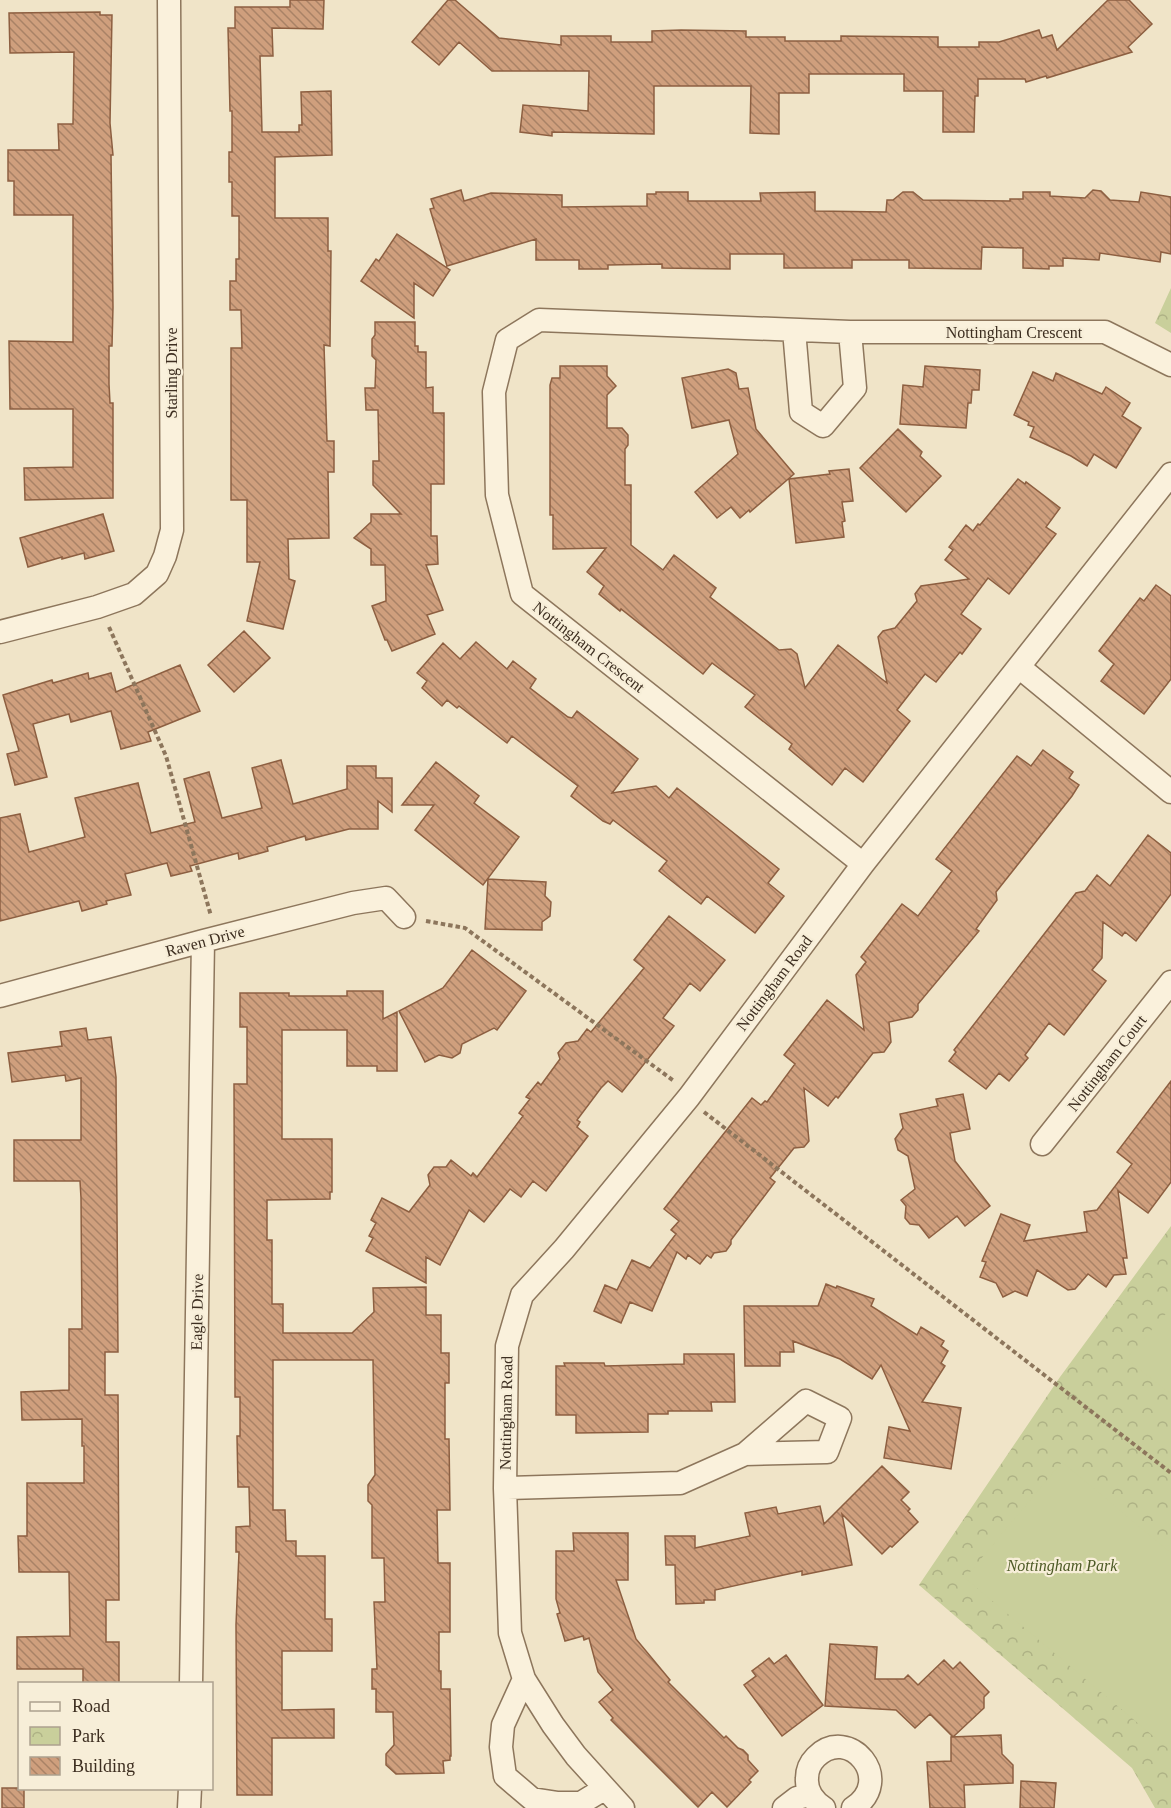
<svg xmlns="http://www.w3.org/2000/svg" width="1171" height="1808" viewBox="0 0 1171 1808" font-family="'Times New Roman',serif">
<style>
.park{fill:url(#park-crowns)}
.garden{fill:#c9cf9b}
.building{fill:url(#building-back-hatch);stroke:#8d5f41;stroke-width:1.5}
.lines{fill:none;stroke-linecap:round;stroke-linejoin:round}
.street-casing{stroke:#8d765c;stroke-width:25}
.path{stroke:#8d765c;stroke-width:4;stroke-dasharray:4.5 3;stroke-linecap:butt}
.street{stroke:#faf1dc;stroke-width:22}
.labels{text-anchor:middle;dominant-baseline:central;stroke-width:4.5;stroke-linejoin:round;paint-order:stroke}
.street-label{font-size:16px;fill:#3d2e20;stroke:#f7eed8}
.park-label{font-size:16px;font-style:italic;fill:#4d5a26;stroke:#f7eed8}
</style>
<defs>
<pattern id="park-crowns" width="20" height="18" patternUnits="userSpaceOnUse" patternTransform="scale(1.5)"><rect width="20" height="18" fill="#c9cf9b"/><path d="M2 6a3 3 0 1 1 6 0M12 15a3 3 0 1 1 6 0" fill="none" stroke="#aeb285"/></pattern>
<pattern id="building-back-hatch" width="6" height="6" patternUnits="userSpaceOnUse" patternTransform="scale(1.5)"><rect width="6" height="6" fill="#cf9f7d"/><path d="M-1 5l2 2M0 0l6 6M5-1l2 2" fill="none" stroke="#a98266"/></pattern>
</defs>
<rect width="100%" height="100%" fill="#f0e4c8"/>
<path class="park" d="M1171,288V333L1155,323Z
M1171,1226V1808H1155L1132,1768L919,1585L1060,1377Z"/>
<path class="garden" d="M1171,1308V1394L1126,1359Z
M1062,1462L1171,1553V1751L965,1578Z"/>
<path class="building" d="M290,0H324L323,29L272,28L273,56H260L262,132H299V125H302L301,92L331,91L332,155L275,157V218H328V251H331L330,346L324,345L327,441H334V472H328L329,538L288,539L289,579L295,581L283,629L247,621L260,562H247V500H231V348H242L241,310H230V281H236V259H239V216H232V182H229V152H232V111H230L228,28H235V7H290Z
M448,0H455L499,38L561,45V36H611V42H652V31L681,30L746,31V37H785V41H841V36L938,37V47H979V42H999L1039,30L1042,38L1052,35L1057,50L1108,0H1129L1152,24L1128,47L1132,52L1047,78L1046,76L1026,82L1025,79H978V96H975L974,132H943V91H904V74H809V93H779V134L750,133L751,86H654V134L552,132V136L520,132L523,105L588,111L589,71H492L459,42L439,65L412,42Z
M100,12V15H112L110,123L113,155H111L113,307L112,346H109V384L110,403H113V498L25,500L24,468L73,467V409H10L9,341L73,342V215H14V181H8V150H59L58,124H73L74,52L10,53L9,13Z
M461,190L464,201L491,193L562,195V207L647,206V194H656V192H688V201H761L760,193L815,192V211L886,212L887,200H893L903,192H913L923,200L1010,201V199H1023V192H1050V196L1085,198L1093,190L1101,191L1110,200L1139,202L1141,192L1171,197V254L1161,252L1160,262L1100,253L1099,260L1063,258V266H1049V269L1023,268V248L982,247L981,269L909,268V260H852V268H784V254H730V269L662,268V264L608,265V269H579V260H536V239L447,266L430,209L434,208L431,199Z
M397,234L450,270L433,296L414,283V318L361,281L376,259L379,261Z
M375,322H415V346H418V352H426V388L433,387V413H444V484H431V536H437L438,564L426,565L443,610L427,615L435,634L392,651L387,640H385L372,606L386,601L385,565H371V549L354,538L371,522V514H401L373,485V461H379L378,410H366L365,388H375L376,360L372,356V339L375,335Z
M560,366H607V376L616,386L607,395V428H622L628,435V445L625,449V485H631V545L663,570L674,555L716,588L710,597L779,650L791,649L797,654L805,688L838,645L887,683L878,637L883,631L895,628L917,601L915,594L921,586L969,579L945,560L953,550L949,547L966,525L973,531L978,524L980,525L1018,479L1025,484L1026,482L1060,508L1046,527L1056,534L1009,594L988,578L961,614L981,629L962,654L960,652L936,682L925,674L897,710L910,721L863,782L845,768L832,785L789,749L792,744L745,707L755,695L712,663L703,674L621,609L620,611L599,594L604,586L587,572L606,548L553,549V515H550V385L552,378H560Z
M925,366L980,370L979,390H972L971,403H968L966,428L900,424L903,385L923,387Z
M728,369L736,373L739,389L748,388L756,429L794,474L750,512L749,510L740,518L731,507L717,518L695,492L738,454L729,420L692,428L682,378Z
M1033,372L1053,381L1056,373L1102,394L1106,387L1130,403L1122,416L1141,428L1116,468L1094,454L1087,466L1071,456L1030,437L1034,427L1028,425L1029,422L1014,415Z
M898,429L922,452L920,456L941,476L906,512L860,468Z
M849,469L853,501L842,502L845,521L842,522L844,537L796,543L789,479L830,474L829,471Z
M103,514L114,551L85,559L84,553L62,559V557L28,567L20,538Z
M1156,585L1171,596V679L1144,714L1101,681L1114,664L1099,651L1140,598L1144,601Z
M244,631L270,658L234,692L208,665Z
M476,642L507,669L513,661L536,679L530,688L568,717L572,718L577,711L638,759L612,793L656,786L669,798L677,788L779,869L768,883L784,896L755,933L707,896L701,904L659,871L667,861L613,820L610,824L603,821L571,796L578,786L512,736L507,743L459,706L457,708L447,700L442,706L422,688L427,681L417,673L443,643L460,659Z
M180,665L200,711L148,732L151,741L121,749L111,711L71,722L69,714L33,724L47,777L15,785L7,754L19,751L3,695L52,680L53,683L88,673L89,679L111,673L116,692Z
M1043,750L1073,772L1069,778L1079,785L1072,796L996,892L997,900L976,929L979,931L918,1004V1010L912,1017L889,1022L891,1042L884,1052L873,1053L838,1098L836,1096L828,1106L804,1088L809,1141L804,1147L794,1148L770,1178L775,1182L731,1240V1244L726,1251L714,1253L711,1258L707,1255L700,1264L688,1255L686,1259L677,1252L652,1311L630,1302L621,1323L594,1311L605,1285L617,1290L632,1260L650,1268L676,1234L671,1230L679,1221L664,1209L752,1098L761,1105L765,1101L767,1102L795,1064L784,1055L827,1000L864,1030L856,975L866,962L861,957L902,904L918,916L952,871L936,859L1017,756L1031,766Z
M281,760L293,804L347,789V766H376V778H392V812L378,801V829H349L306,840L305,836L267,847L268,851L239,859L238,853L190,866L192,871L171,876L167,863L125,874L131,895L106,901L107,904L82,911L79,901L0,921V818L20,814L29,852L85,837L75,798L138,783L151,833L195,822L184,779L209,772L222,818L262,808L252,768Z
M436,762L479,796L474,803L519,837L483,885L415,830L434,805H402Z
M1148,835L1171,853V894L1136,941L1125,932L1122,936L1103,922L1102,958L1092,970L1106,981L1064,1035L1049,1023L1025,1055L1028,1058L1009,1081L999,1073L986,1089L949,1061L956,1052L954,1050L1076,893L1085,891L1097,875L1110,886Z
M488,879L546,882L545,896L551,902L550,916L542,922V930L485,929Z
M669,916L725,960L700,991L690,983L663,1018L674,1026L622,1092L608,1081L601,1088L577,1120L580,1122L577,1127L588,1136L546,1191L533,1181L521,1197L510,1189L484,1222L469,1210L440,1265L426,1257V1283L366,1251L373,1238L369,1236L376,1223L371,1220L382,1198L409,1212L430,1185L428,1175L434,1167H446L451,1160L471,1176L473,1173L477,1177L523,1116L519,1113L530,1099L526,1097L538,1082L541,1085L560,1059L558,1053L566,1043L578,1041L587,1029L591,1032L644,968L634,960Z
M472,950L526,991L497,1030L494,1028L462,1044L460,1053L452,1058L439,1055L425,1062L399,1011L443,988Z
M347,991H383V1019L397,1012V1071H377V1066H347V1030H282V1139H332V1192H330V1199L267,1200V1240H272V1304H283V1333H352L374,1312L373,1288L426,1287V1315H441V1353H449V1383H445V1439H449L450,1510H437L438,1563H450V1632H439V1671H441V1689H450L451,1756H450V1760L443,1761L444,1773L396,1774L386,1765V1754L394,1745L393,1712H376V1689H372V1669H377L374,1602H385L384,1558H372V1505L368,1501V1485L375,1475L373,1360H273V1510H285L286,1541H296V1556H325V1619H332V1651H282V1710L334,1709V1738H272V1795H237L236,1625L239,1552H236V1527L250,1526L249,1487H238L237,1436H240V1397H235L234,1084H247V1027H240V993H289V996H347Z
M86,1028L88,1040L111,1037L116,1077L118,1352H105V1395H118L119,1600H106V1642H119V1683H83V1669H17V1637L70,1636L69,1572H19L18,1536H27V1483H84V1446H82V1419L22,1420L21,1392L69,1390V1329H82L81,1198L80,1181H14V1140H81V1078L66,1081L65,1075L12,1082L8,1053L62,1046L60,1032Z
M1171,1081V1182L1148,1213L1118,1191L1127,1258H1123L1126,1274L1114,1275L1106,1287L1088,1274L1075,1289L1068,1290L1037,1270L1027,1296L1015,1291L1003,1297L996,1283L980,1277L986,1262L982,1261L1001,1214L1030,1225L1024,1241L1087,1232L1084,1212L1097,1210L1132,1164L1117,1152Z
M963,1094L970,1129L950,1133L955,1161L990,1206L965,1226L957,1216L929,1238L919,1225L910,1224L905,1218L906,1206L901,1200L915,1189L908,1156L898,1150L895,1139L903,1128L900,1114L938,1106L936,1099Z
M826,1284L836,1288L837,1286L874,1299L871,1306L917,1335L921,1327L944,1341L941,1346L948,1351L941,1363L945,1366L922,1402L961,1408L951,1469L884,1458L889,1427L910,1431L881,1365L872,1379L840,1359L793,1341L794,1352H780V1366H745L744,1306H818Z
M684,1354H734L735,1402H711L712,1411H668V1414H648V1432L576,1433V1415H556V1366H565L564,1363H604L605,1366L684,1364Z
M882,1466L909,1492L901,1500L910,1509L908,1511L918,1522L892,1547L890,1546L882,1554L842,1514L852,1565L802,1575V1571L715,1590V1600H704V1603L676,1604L675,1565H666L665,1536H695V1548L750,1536L745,1513L776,1507L778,1514L820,1506L824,1524Z
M573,1533H628V1580H616L636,1639L670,1680L668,1682L724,1738L726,1736L738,1748L743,1750L748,1755V1760L758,1771L749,1780L751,1782L727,1807L712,1792L698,1807L611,1720L613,1718L599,1702L613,1690L598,1672L589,1638L584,1640L583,1636L565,1641L557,1614L560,1613L556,1599V1551H574Z
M830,1644L877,1647L875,1679H904L908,1675L918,1685L944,1660L953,1669L960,1662L989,1692L984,1697V1708L953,1737L930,1714L915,1728L896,1710L825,1706Z
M786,1655L823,1705L782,1736L744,1685L756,1676L752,1671L769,1658L774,1664Z
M1001,1735L1002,1754L1013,1765V1783L964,1785L965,1808H930L927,1762L951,1761V1737Z
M1021,1781L1056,1783L1054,1808H1020Z
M2,1788H24V1808H2Z"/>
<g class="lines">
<g class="street-casing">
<path id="street" d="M794,330L801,412L823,426L855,388L850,332
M0,632L97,607L134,594L157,574L165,556L172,530L169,0
M1019,667L1171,792
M863,864L522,594L497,495L494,392L507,340L539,320L850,332H1105L1171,365
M0,996L203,941L353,903L386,898L404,917
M1042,1144L1171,982
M505,1488L680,1483L745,1454L806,1401L840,1418L827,1452L745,1454
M524,1679L503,1725L501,1747L505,1776L532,1799L558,1803H581L604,1789
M191,1684L203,941
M189,1808L190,1788
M623,1808L576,1756L553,1725L524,1679L510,1633L505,1488L507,1346L522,1295L564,1249L689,1097L863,864L1171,474
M784,1808L797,1798L810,1795
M824,1808C813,1801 806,1791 807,1778C807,1770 810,1763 816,1757C849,1724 896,1780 853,1808"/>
</g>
<path class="path" d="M109,627L166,756L211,916
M426,921L465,928L674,1081
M704,1112L1171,1473"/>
<use href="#street" class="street"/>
</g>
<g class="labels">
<g class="street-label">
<text x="1014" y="332">Nottingham Crescent</text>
<text transform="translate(171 373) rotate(-90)">Starling Drive</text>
<text transform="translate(589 647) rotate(38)">Nottingham Crescent</text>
<text transform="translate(205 941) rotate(-15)">Raven Drive</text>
<text transform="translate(774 983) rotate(-53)">Nottingham Road</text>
<text transform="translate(1107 1063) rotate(-52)">Nottingham Court</text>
<text transform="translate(197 1312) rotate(-89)">Eagle Drive</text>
<text transform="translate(506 1413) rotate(-89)">Nottingham Road</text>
</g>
<g class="park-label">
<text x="1062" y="1565">Nottingham Park</text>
</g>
</g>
<rect x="18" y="1682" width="195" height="108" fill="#f7eed8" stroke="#ada18e" stroke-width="1.5"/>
<rect x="30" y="1702" width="30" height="9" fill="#faf1dc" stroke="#ada18e" stroke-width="1.5"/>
<text x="72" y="1712" font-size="18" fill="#3d2e20">Road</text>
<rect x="30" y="1727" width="30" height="18" fill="url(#park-crowns)" stroke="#ada18e" stroke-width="1.5"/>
<text x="72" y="1742" font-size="18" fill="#3d2e20">Park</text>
<rect x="30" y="1757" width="30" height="18" fill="url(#building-back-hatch)" stroke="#ada18e" stroke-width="1.5"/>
<text x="72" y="1772" font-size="18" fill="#3d2e20">Building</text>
</svg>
